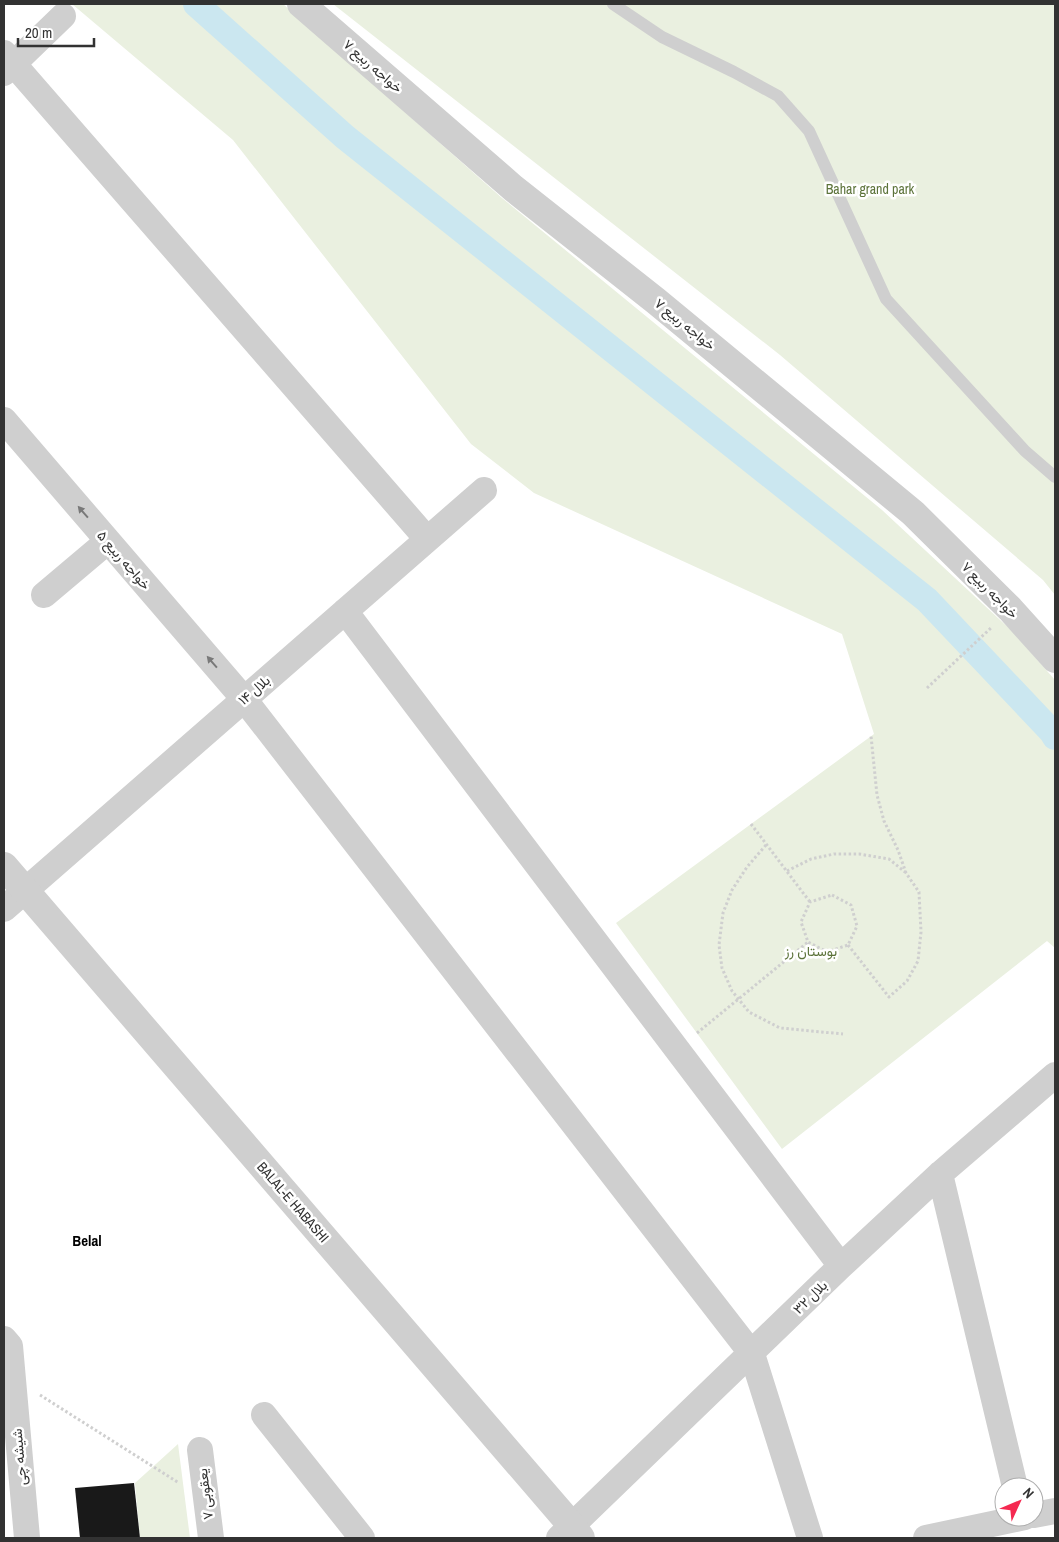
<svg xmlns="http://www.w3.org/2000/svg" width="1059" height="1542" viewBox="0 0 1059 1542" font-family="'Archivo Narrow',Vazirmatn,sans-serif">
<style>
.green{fill:#eaf0e0}
.lines{fill:none;stroke-linecap:round;stroke-linejoin:round}
.canal{stroke:#cbe7f0;stroke-width:26}
.building{fill:#191919}
.path{stroke:#cfcfcf;stroke-width:3;stroke-dasharray:2.5 2.5;stroke-linecap:butt}
.service{stroke:#cfcfcf;stroke-width:12}
.minor{stroke:#cfcfcf;stroke-width:26}
.tertiary{stroke:#cfcfcf;stroke-width:28}
.oneway{fill:#797979}
.labels{text-anchor:middle;dominant-baseline:central;stroke-width:5;stroke-linejoin:round;paint-order:stroke}
.street-label{font-size:14px;fill:#323232;stroke:#fff}
.park-label{font-size:14px;fill:#5c733a;stroke:#fff}
.neighbourhood-label{font-size:15px;font-weight:bold;fill:#000;stroke:#fff}
</style>
<rect width="100%" height="100%" fill="#fff"/>
<path class="green" d="M72,4H283L502,198L882,510L1013,632L1055,680V948L1047,941L782,1149L616,923L874,734L842,634L534,493L471,444L233,140Z
M333,4H1055V595L1043,580L780,355Z
M178,1444L190,1538H140L135,1483Z"/>
<g class="lines">
<path class="canal" d="M196,4L345,137L927,600L1052,732L1055,737"/>
</g>
<path class="building" d="M134,1483L140,1538H80L75,1488Z"/>
<g class="lines">
<path class="path" d="M927,688L992,627
M751,824L810,902
M766,845L747,867L732,890L723,913L719,945L722,968L732,991L749,1012L780,1028L843,1034
M787,871L811,859L834,854H859L889,859L905,872
M832,895L851,905L857,926L848,945L827,952L808,942L801,922L810,902Z
M848,945L889,997L907,981L918,961L921,932L919,892L906,873L898,850L884,821L877,795L871,736
M697,1033L808,942
M40,1395L179,1483"/>
<path class="service" d="M613,4L662,37L734,72L778,96L809,131L886,299L1025,451L1055,477"/>
<path class="minor" d="M4,53L427,539
M4,73L63,16
M4,420L244,699L752,1354L810,1538
M44,595L108,541
M345,611L841,1266
M4,909L484,490
M940,1174L1015,1487
M4,1339L10,1346L27,1538
M264,1415L362,1538
M200,1450L211,1538
M1034,1515L1055,1511
M559,1538L841,1266L940,1174L1055,1075
M926,1538L1025,1517"/>
<path class="tertiary" d="M301,4L513,188L656,301L913,513L1010,609L1055,659
M4,866L572,1526L581,1538"/>
</g>
<defs><path id="oneway-solid" d="M-6-.8H1V-3.2L6.5 0L1 3.2V.8H-6Z" transform="scale(1.25)"/></defs>
<g class="oneway">
<use href="#oneway-solid" transform="translate(83 512) rotate(-131)"/>
<use href="#oneway-solid" transform="translate(212 662) rotate(-131)"/>
</g>
<g class="labels">
<g class="street-label">
<text transform="translate(373 66) rotate(41)">خواجه ربیع ۷</text>
<text transform="translate(685 324) rotate(39)">خواجه ربیع ۷</text>
<text transform="translate(124 560) rotate(49)">خواجه ربیع ۵</text>
<text transform="translate(990 590) rotate(45)">خواجه ربیع ۷</text>
<text transform="translate(254 690) rotate(-41)">بلال ۱۴</text>
<text transform="translate(293 1202) rotate(49)">BALAL-E HABASHI</text>
<text transform="translate(810 1297) rotate(-44)">بلال ۳۲</text>
<text transform="translate(19 1457) rotate(-95)">شیشه چی</text>
<text transform="translate(205 1494) rotate(-97)">یعقوبی ۷</text>
</g>
<g class="park-label">
<text x="870" y="189">Bahar grand park</text>
<text x="811" y="951">بوستان رز</text>
</g>
<g class="neighbourhood-label">
<text x="87" y="1240">Belal</text>
</g>
</g>
<rect width="1059" height="1542" fill="none" stroke="#323232" stroke-width="10"/>
<g transform="translate(1019 1502) rotate(46)"><circle r="24" fill="#ffffff" stroke="#adadad"/>
<path d="M0-4L9 19L0 12L-9 19Z" fill="#f52951"/>
<text y="-8" font-size="14" font-weight="bold" text-anchor="middle" fill="#323232">N</text>
</g>
<path d="M18 38v8h76v-8" fill="none" stroke="#323232" stroke-width="2.5"/>
<text x="25" y="38" font-size="15" fill="#323232" stroke="#ffffff" stroke-width="4" paint-order="stroke">20 m</text>
</svg>
